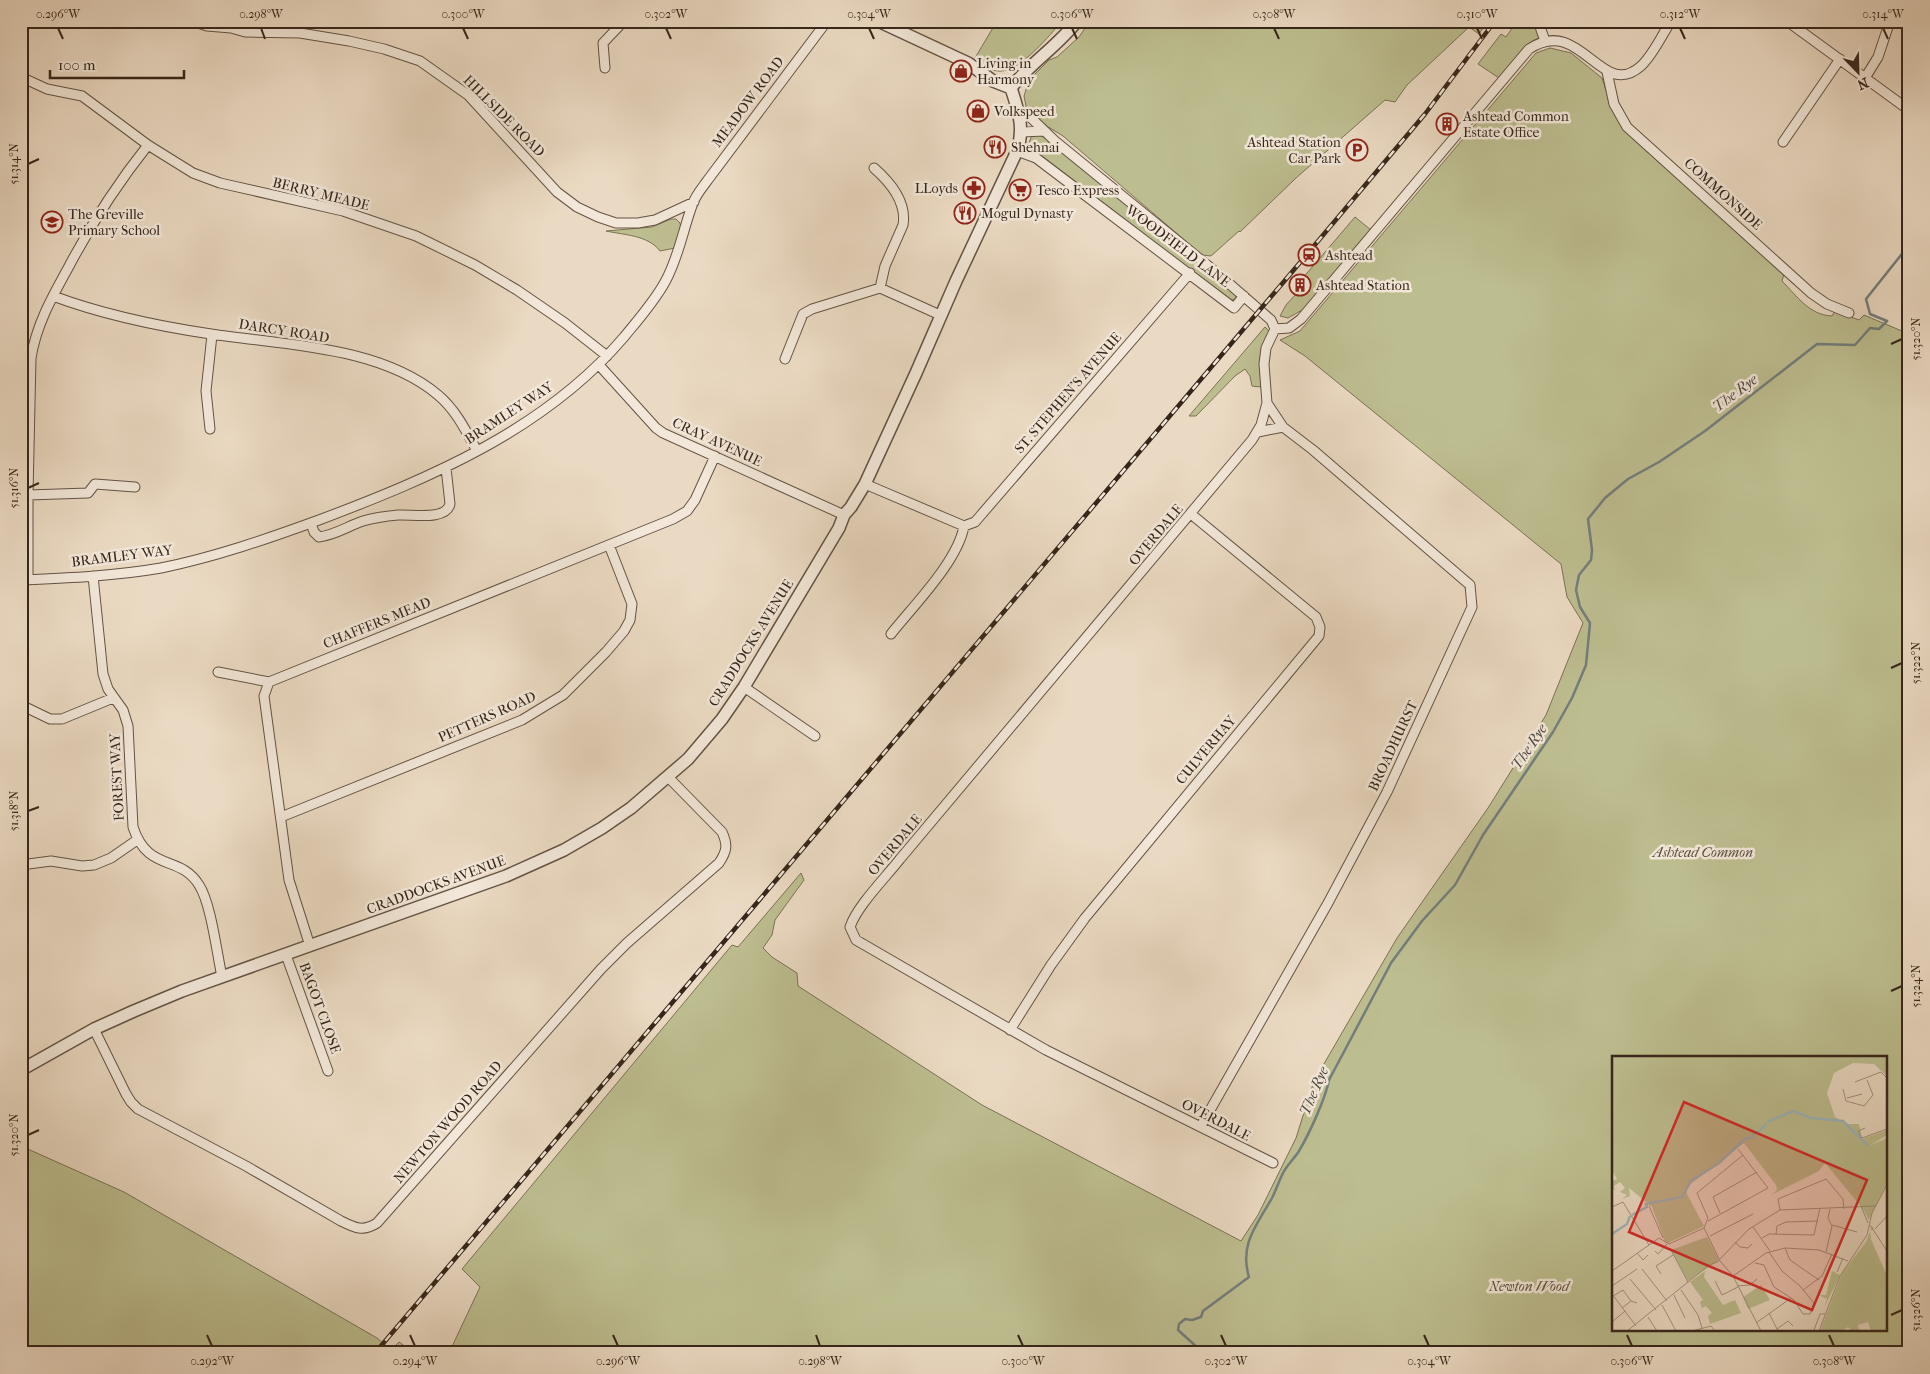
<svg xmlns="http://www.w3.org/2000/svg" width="1930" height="1374" viewBox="0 0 1930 1374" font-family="'IM FELL French Canon',serif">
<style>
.green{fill:#bdbe90;stroke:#7a7255;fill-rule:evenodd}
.water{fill:#9cb8bd;stroke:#737e7c}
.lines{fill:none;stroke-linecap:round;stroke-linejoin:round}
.stream{stroke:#737e7c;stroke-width:2.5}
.minor-casing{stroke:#635344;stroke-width:11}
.tertiary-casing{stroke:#635344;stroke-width:14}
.minor{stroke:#f2e7d8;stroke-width:9}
.tertiary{stroke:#f2e7d8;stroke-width:11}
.rail-casing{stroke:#36261a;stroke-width:4.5}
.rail{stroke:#f2e7d8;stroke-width:2.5;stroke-dasharray:8;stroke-linecap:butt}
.ticks{fill:none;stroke:#36261a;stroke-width:2}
.labels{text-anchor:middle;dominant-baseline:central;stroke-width:5;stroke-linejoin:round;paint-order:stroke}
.poi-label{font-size:14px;fill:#36261a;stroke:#f2e7d8;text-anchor:start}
.street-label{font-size:14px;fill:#36261a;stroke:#f2e7d8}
.park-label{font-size:14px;font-style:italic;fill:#584c38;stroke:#f2e7d8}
.water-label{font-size:15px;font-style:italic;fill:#504a43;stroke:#f2e7d8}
.inset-river{fill:none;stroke:#9cb8bd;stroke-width:2.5}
.inset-road{fill:none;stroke:#a3927f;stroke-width:1}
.view{fill:#d62828;fill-opacity:0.15;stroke:#d62828;stroke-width:2.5}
.inset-edge{fill:none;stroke:#36261a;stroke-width:2.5}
.neatline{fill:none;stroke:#36261a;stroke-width:2}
.ticks-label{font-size:12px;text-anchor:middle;fill:#36261a}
</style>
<rect width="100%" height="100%" fill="#ebdac3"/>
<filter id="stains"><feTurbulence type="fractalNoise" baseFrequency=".004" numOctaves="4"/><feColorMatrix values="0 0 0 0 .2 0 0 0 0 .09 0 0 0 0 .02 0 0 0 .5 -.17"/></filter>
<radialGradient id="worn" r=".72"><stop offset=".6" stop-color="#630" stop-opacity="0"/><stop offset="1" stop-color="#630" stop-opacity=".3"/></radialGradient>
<path class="green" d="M997,21H1062C1050,35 1022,69 1002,71C994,72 984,67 976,63L975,58Z
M1090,21H1486L1487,22L1479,34L1469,27L1407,85L1395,102L1385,100L1296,178L1240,232L1239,231L1211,256L1202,255L1063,136L1037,120L1027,111L1024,96L1029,80L1049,60L1057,57L1079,37Z
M1517,21H1535L1540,35L1536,43L1499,78L1478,64L1501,34L1506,37Z
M1550,48L1571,53L1602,78L1613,111L1631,137L1784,274L1782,281C1797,296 1809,315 1832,316L1835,311L1859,320L1864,315L1909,334V1353H449L480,1287L462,1269L732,945L738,947L801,873L804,880L775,920L772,935L763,948L772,957L797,973L798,986L982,1105L1241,1241L1258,1215L1296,1138L1314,1081L1397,938L1488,808L1546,715L1583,623L1567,597L1561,564L1305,356L1280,340L1300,331L1536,53ZM1614,1058H1886V1330H1614Z
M1032,135H1040L1051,142L1235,293L1236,297L1233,300H1230L1033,149L1029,143Z
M1355,217L1371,230L1304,309L1288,318L1280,316L1286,305L1306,283L1302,279Z
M671,219H676L680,223L681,229L675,248L660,251C648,235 624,235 606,231L652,227Z
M1265,327L1270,332C1258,348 1260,367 1261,387L1252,386L1250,376L1245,369L1235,376L1196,416H1189Z
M21,1146L124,1192L377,1338L391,1350L399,1342L414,1353H21Z"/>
<path class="water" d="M1032,21H1056L1041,28Z"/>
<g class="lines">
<path class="stream" d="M1198,1353V1348L1178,1330L1179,1324L1185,1319L1192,1320L1201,1317L1203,1311L1249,1277C1239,1244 1257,1225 1272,1198C1276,1190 1279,1181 1283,1173C1287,1165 1294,1159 1299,1151C1309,1134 1325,1100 1329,1080L1391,963L1422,921L1455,885L1483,835L1553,732L1572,698L1586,665L1590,623L1580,607L1576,590L1579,575L1591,560L1592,550L1588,519L1605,498L1628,479L1659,462L1705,431L1817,344L1855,345L1870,328L1879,329L1887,321L1870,314L1866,299L1909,245"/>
<g class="minor-casing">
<path id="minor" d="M192,21L207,26L231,28L245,32L300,33L349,41L384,49L420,61L468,95L557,192L577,207L598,217L616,223H638L655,220L694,202
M1538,21L1545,41
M1787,21L1909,110
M605,68L603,43L624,21
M1607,72L1614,104L1627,127L1811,293L1827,304L1849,313
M21,77L47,89L82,96L148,145L193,173L220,183L343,211L416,236L475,265L517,290L565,323L607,356
M1865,78L1878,57L1890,21
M1018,110L1027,114L1055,141L1217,273L1271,320L1275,329
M1022,132L1044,131
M1783,142L1840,59
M1017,151L1036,158L1234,308L1244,296
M874,168C890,182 907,202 903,225L885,266L880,288
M53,296C104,315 157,326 211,334C283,345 380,346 438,395C456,410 466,431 477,451
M1275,329L1289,328L1301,319L1529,49C1581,14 1601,102 1641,66C1653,55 1662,35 1671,21
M785,359L803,314L812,309L880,288L940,315
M599,365L656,428L663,433L844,515
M1267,403L1261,425L1252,440L900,859C886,877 857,906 850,927L856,940L1046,1050L1273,1163
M210,429L206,391L212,335
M1258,432L1283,427
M865,484L964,526
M28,495L88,493L95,484L135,487
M311,523L314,532L319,537C335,535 348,526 363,521C373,518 387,516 398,515C412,514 446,521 450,504L446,468
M93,576L103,674L108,689L123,710L128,726L133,827C148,873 180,854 199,885C211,903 217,954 222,977
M21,580C67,578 115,576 161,568C215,557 267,539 319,520C430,478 545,430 624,337C638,320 654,302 665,282C679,257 683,229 693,203C696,195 702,188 707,181L827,21
M28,580V495L31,358C36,326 51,299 67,270C90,226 117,184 148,145
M891,634C914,605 958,561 964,526L975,522L981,515L1190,273
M218,672L269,682
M744,687L815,736
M21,705L50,719H62L113,698
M281,817L522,720L563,695L606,652L624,631L630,620L632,604L609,545
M21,865L51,861L82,866L94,865L111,858L137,840
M310,946L289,880L264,696L269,682L673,519L687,511L695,500L715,456
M286,955L328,1071
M94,1029L126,1094L131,1102L138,1109L246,1166L341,1221C355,1228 363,1232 377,1223L601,969L627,943L719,863C727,851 728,845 722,832L668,777
M1010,1030L1051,965L1085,918L1319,636L1320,627L1316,617L1191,514
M1201,1126L1328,903L1387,792L1472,607L1470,585L1313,450L1283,427L1267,403L1264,364L1266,348L1275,329"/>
</g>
<g class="tertiary-casing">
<path id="tertiary" d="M878,21L968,63L993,81L1011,88
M1011,88C1030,63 1058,46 1077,21
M21,1070L94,1029L134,1011L182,991L506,876L564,850L602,828L631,808L688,759L722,719L744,687L839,528L844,515L851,507L865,484L916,373L956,281L1017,151C1025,128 1018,110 1011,88"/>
</g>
<use href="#minor" class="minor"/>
<use href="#tertiary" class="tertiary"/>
<g class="rail-casing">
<path id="rail" d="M375,1353L1292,272L1425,114L1495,21"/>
</g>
<use href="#rail" class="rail"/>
</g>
<path class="ticks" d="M58,28L63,39M261,28L265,39M463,28L468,39M666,28L671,39M869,28L874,39M1072,28L1077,39M1274,28L1279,39M1477,28L1482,39M1680,28L1685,39M1883,28L1888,39M28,164L39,159M1891,344L1902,339M28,488L39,483M1891,668L1902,663M28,811L39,807M1891,991L1902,986M28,1135L39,1130M1891,1315L1902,1310M207,1335L212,1346M410,1335L415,1346M613,1335L618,1346M816,1335L820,1346M1018,1335L1023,1346M1221,1335L1226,1346M1424,1335L1429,1346M1627,1335L1632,1346M1829,1335L1834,1346"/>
<defs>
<g id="shop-ring" transform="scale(1.125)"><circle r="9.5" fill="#f2e7d8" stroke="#8f2418" stroke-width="1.5"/><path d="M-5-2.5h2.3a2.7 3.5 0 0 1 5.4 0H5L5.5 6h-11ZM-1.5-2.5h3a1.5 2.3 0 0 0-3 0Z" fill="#8f2418"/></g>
<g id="building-ring" transform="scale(1.125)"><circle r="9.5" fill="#f2e7d8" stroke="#8f2418" stroke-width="1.5"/><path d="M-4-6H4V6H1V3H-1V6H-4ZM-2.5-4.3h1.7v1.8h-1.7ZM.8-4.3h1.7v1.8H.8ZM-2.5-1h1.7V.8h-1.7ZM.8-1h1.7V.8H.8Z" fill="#8f2418"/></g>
<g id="restaurant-ring" transform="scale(1.125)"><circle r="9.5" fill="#f2e7d8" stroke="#8f2418" stroke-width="1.5"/><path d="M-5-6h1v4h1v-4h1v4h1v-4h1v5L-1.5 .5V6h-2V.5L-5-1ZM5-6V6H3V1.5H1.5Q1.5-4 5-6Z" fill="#8f2418"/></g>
<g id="parking-ring" transform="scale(1.125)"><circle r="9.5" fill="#f2e7d8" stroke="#8f2418" stroke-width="1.5"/><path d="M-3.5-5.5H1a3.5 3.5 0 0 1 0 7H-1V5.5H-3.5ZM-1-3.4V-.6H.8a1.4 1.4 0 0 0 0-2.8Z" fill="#8f2418"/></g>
<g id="pharmacy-ring" transform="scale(1.125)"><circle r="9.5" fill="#f2e7d8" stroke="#8f2418" stroke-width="1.5"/><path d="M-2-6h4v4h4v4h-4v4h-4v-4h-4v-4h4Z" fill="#8f2418"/></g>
<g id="supermarket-ring" transform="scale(1.125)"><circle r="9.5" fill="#f2e7d8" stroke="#8f2418" stroke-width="1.5"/><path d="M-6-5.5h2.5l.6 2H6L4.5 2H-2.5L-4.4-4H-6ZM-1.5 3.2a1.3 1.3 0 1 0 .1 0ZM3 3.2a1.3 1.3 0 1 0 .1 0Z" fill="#8f2418"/></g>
<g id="school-ring" transform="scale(1.125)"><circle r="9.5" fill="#f2e7d8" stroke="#8f2418" stroke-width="1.5"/><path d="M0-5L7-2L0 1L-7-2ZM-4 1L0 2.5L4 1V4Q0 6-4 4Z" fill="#8f2418"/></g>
<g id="station-ring" transform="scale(1.125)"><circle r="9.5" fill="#f2e7d8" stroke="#8f2418" stroke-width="1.5"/><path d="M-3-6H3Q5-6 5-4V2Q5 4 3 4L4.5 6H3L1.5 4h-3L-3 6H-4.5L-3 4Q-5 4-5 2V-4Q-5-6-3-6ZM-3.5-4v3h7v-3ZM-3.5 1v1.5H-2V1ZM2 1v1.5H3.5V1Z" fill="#8f2418"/></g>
</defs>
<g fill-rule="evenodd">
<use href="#shop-ring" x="961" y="71"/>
<use href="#shop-ring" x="978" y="111"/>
<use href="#building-ring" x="1447" y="124"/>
<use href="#restaurant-ring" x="995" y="147"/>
<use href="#parking-ring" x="1357" y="150"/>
<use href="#pharmacy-ring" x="974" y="188"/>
<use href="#supermarket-ring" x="1020" y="190"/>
<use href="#restaurant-ring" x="965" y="213"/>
<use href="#school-ring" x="52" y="222"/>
<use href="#station-ring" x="1309" y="255"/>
<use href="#building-ring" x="1300" y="285"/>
</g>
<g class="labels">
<g class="poi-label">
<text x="977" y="63">Living in<tspan x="977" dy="16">Harmony</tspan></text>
<text x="994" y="111">Volkspeed</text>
<text x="1463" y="116">Ashtead Common<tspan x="1463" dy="16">Estate Office</tspan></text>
<text x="1341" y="142" text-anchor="end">Ashtead Station<tspan x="1341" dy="16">Car Park</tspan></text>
<text x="1011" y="147">Shehnai</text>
<text x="958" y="188" text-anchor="end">LLoyds</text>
<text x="1036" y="190">Tesco Express</text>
<text x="981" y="213">Mogul Dynasty</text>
<text x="68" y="214">The Greville<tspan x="68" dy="16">Primary School</tspan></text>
<text x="1325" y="255">Ashtead</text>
<text x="1316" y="285">Ashtead Station</text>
</g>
<g class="street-label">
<text transform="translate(748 102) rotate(-53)">MEADOW ROAD</text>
<text transform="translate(504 116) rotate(45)">HILLSIDE ROAD</text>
<text transform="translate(321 194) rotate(14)">BERRY MEADE</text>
<text transform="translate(1723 194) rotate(42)">COMMONSIDE</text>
<text transform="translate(1178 246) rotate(37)">WOODFIELD LANE</text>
<text transform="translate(284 331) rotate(9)">DARCY ROAD</text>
<text transform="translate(1068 393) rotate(-49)">ST. STEPHEN'S AVENUE</text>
<text transform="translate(509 413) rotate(-33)">BRAMLEY WAY</text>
<text transform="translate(717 442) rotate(25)">CRAY AVENUE</text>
<text transform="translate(1156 535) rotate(-50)">OVERDALE</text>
<text transform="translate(122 556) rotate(-7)">BRAMLEY WAY</text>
<text transform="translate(377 623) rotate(-22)">CHAFFERS MEAD</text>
<text transform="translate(751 643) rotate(-58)">CRADDOCKS AVENUE</text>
<text transform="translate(487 717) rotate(-24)">PETTERS ROAD</text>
<text transform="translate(1393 746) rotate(-65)">BROADHURST</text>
<text transform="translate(1206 750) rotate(-50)">CULVERHAY</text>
<text transform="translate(117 777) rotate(-93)">FOREST WAY</text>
<text transform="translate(895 845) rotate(-50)">OVERDALE</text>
<text transform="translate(436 885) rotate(-20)">CRADDOCKS AVENUE</text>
<text transform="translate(320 1008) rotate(70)">BAGOT CLOSE</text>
<text transform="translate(1216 1120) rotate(27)">OVERDALE</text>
<text transform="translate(448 1122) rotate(-49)">NEWTON WOOD ROAD</text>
</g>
<g class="park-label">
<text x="1703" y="852">Ashtead Common</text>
<text x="1529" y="1286">Newton Wood</text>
</g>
<g class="water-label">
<text transform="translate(1735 393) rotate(-37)">The Rye</text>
<text transform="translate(1529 747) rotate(-56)">The Rye</text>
<text transform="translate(1314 1091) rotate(-67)">The Rye</text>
</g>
</g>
<g transform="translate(1612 1056)">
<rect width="275" height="275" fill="#ebdac3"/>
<path d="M0,0H275V20L262,8L241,7L222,17L215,37L223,61L235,68H247L250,83L275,74V79L257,90L275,82V128L257,164L251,153L213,107L207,115L159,139L165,134L164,129L132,87L75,131V138L92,170L56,187L53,186L40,151L17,132L18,140L10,143L15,139L8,136L13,132L8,126L2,130L3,135L0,132V125L5,123L0,115ZM260,170L262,173L258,175L259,183L275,220V274L259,275L256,266L246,269L247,275H240L236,271L230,275H208L230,217L254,186ZM95,181L107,204L76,225L59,194ZM93,215L92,221L111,249L123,244L129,257L98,268L96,260L100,257L94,250L90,252L88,246L91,244L78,226ZM220,215L228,219L212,252L215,243L207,239H214ZM149,229L158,244L136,253L131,241Z" fill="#bdbe90"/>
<path class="inset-river" d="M155,66L181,55L199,62L231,65L256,90M20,159L35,151L34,148L70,141L79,125L107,107L133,83L141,81V78L145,77L154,68M0,178L15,168L18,160"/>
<path class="inset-road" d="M243,26L269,16L275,22M231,33L234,45L252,50L261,39L255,24M235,42L250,38M253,72L246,75L250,82L275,73M37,150L51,182M249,150L256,167M0,151L11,146L37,189M168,154L166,143L214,123L231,143L232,153M108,157L101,141L145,116M96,165L156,132L126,93M220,169L245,176M258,169L275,195M141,171L158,195M92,172L108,205L121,220L149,275M92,172L96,162L85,137L131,99M263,173L275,160M164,178L165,170L174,166L206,165M98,180L141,158M150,182L157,178L202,179L208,152M123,186L128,191L136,192L140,188M173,192L178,204L207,224M59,194L76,226M43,195L46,198L55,188M157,196L170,215L188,230L202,247L198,258M214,196L220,170L216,162L218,153M25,197L31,204L36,199M108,203L137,173L168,154L264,150M143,207L152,209L162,231L182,244L191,258H198M30,213L55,245M0,215L47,182L57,188L92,172M225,216L231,202M49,218L44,210L61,199M121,220L154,197L173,192L207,194L236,205M18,223L44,254M103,225L110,239L126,231M0,230L25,213M125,230L138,229L145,223M69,234L86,259L90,272M191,234L210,220L220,198M0,238L24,270M62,239L73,262M1,240L11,234L19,245M50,249L64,275M10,252L19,245L25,247M157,257L166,275M36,261L45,275M0,266L13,255M144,267L179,242M165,273L176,265L181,270M202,274L208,258H213M15,275L96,210L107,205M80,275L99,270L103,275M207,275L228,220L255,179L260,157L275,129"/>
<path class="view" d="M72,46L255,124L200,254L17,176Z"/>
<rect width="275" height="275" class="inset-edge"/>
</g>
<rect width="1930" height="1374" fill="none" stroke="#ebdac3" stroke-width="55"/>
<g transform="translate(1858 72) rotate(157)" stroke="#f2e7d8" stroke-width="4" paint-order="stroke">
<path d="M0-4L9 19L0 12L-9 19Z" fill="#36261a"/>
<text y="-8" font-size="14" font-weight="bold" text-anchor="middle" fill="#36261a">N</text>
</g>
<path d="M50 70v8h134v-8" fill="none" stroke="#36261a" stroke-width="2.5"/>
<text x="58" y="70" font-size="15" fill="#36261a" stroke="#f2e7d8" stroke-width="4" paint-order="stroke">100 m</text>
<rect x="28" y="28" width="1874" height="1318" class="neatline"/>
<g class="ticks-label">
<text x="58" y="18">0.296°W</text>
<text x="261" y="18">0.298°W</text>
<text x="463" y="18">0.300°W</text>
<text x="666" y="18">0.302°W</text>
<text x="869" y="18">0.304°W</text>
<text x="1072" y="18">0.306°W</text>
<text x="1274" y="18">0.308°W</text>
<text x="1477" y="18">0.310°W</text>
<text x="1680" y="18">0.312°W</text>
<text x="1883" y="18">0.314°W</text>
<text transform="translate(14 164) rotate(-90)" y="4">51.314°N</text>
<text transform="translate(1916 339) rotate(-90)" y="4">51.320°N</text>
<text transform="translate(14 488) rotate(-90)" y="4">51.316°N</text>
<text transform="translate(1916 663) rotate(-90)" y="4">51.322°N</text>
<text transform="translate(14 811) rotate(-90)" y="4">51.318°N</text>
<text transform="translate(1916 986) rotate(-90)" y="4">51.324°N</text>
<text transform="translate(14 1135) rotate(-90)" y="4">51.320°N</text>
<text transform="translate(1916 1310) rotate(-90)" y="4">51.326°N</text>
<text x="212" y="1365">0.292°W</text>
<text x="415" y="1365">0.294°W</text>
<text x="618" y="1365">0.296°W</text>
<text x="820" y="1365">0.298°W</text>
<text x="1023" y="1365">0.300°W</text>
<text x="1226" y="1365">0.302°W</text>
<text x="1429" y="1365">0.304°W</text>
<text x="1632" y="1365">0.306°W</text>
<text x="1834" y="1365">0.308°W</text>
</g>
<rect width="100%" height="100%" filter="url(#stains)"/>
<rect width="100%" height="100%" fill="url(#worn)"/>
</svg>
